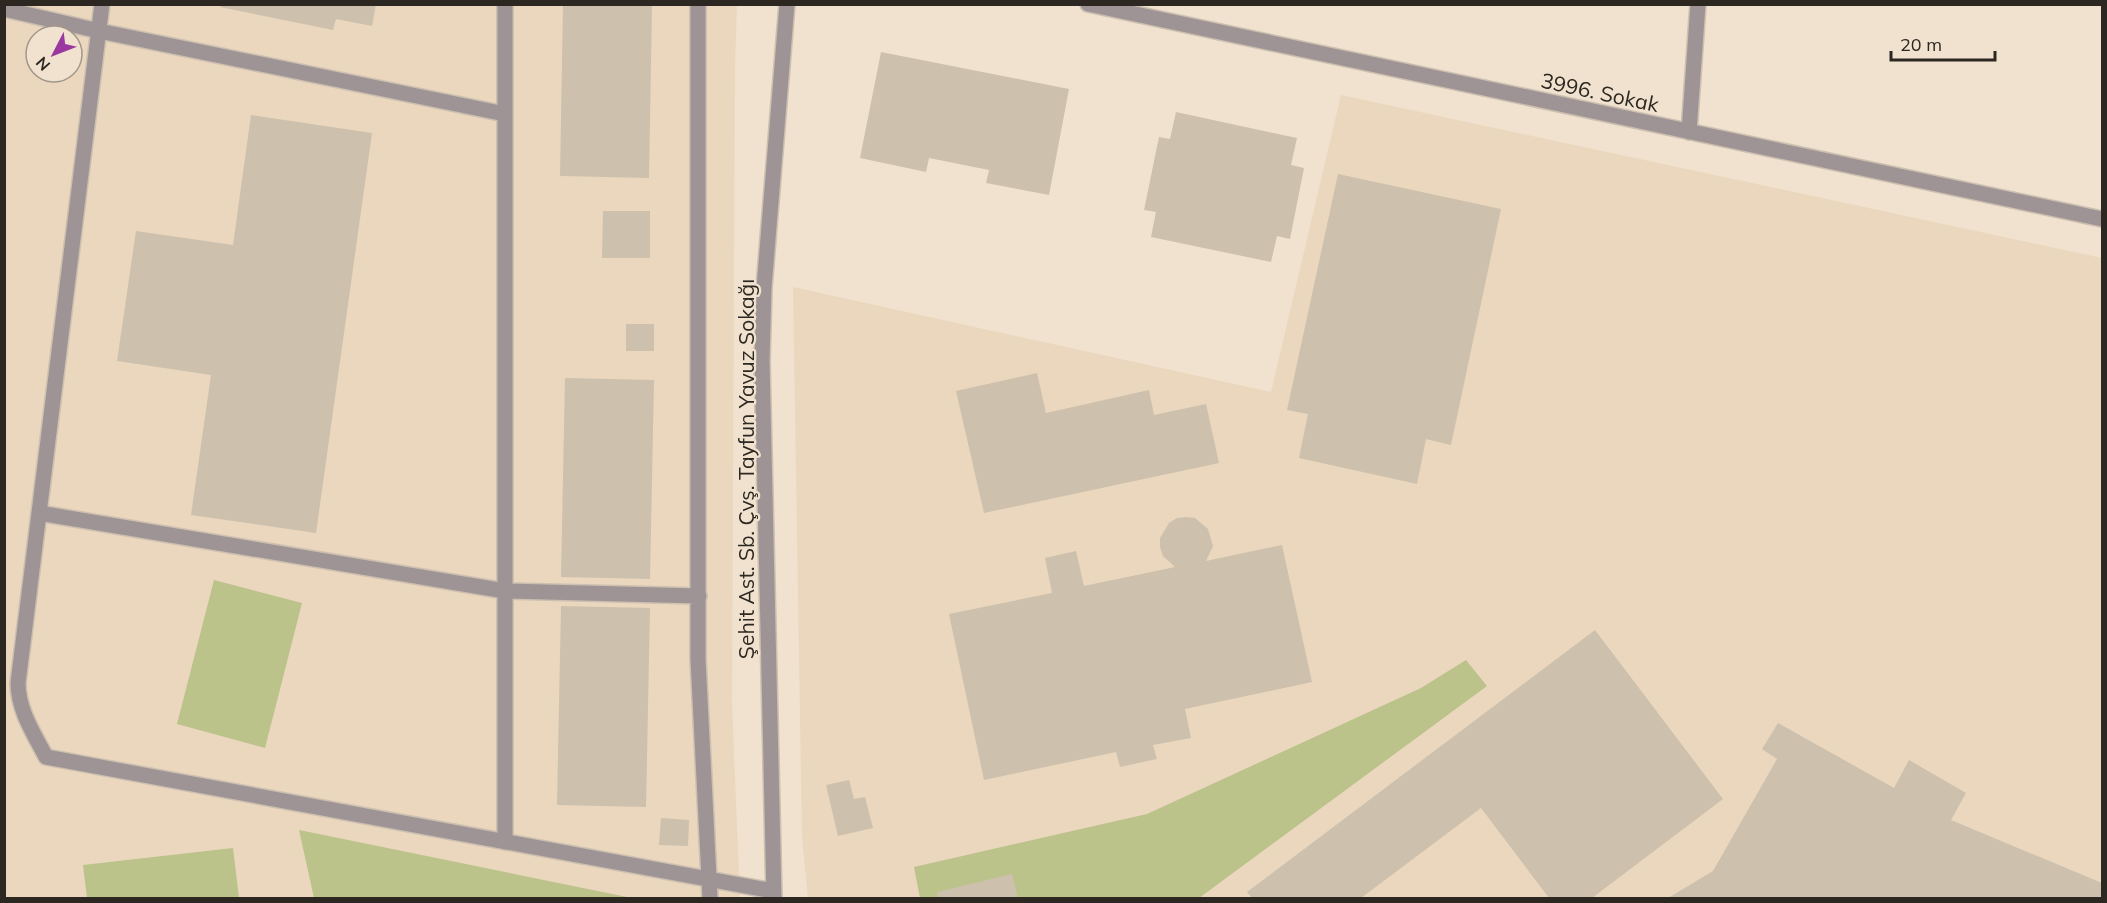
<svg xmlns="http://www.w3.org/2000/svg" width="2107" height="903" viewBox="0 0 2107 903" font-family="Mulish,sans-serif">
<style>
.built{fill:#ead7be;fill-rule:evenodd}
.green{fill:#bbc38b}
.building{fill:#cdc0ad}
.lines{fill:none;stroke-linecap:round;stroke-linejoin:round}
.minor-casing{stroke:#cdc0b0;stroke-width:18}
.minor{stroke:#9f9495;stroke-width:15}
.labels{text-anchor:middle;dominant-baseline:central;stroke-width:4.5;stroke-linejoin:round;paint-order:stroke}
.street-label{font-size:21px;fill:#2c2720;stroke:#f0e2cf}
</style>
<rect width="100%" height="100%" fill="#f0e2cf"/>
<path class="built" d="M5,5H737L735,64L732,705L740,898H5ZM36,36H72V72H36Z
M1341,95L2102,258V898H808L802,837L793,287L1271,392Z"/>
<path class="green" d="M214,580L302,603L265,748L177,724Z
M1466,660L1487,686L1199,898H920L914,867L1147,814L1421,688Z
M299,830L632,898H314Z
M233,848L239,898H87L83,865Z"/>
<path class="building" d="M220,4H376L372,26L336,19L333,30L220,7Z
M563,4H652L649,178L560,176Z
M881,52L1069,89L1049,195L986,183L989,170L929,158L926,172L860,158Z
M1176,112L1297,138L1291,165L1304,168L1290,239L1277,236L1271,262L1151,237L1156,212L1144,210L1159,137L1170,139Z
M251,115L372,133L316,533L191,515L211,375L117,361L136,231L233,245Z
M1338,174L1501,209L1451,445L1426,439L1417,484L1299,458L1308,414L1287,410Z
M603,211H650V258H602Z
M626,324H654V351H626Z
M1037,373L1046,413L1149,390L1154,415L1206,404L1219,463L984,513L956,391Z
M565,378L654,380L650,579L561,577Z
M1186,517L1195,518L1208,529L1213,546L1206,561L1282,545L1312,682L1185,709L1191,738L1153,745L1157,759L1120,767L1116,752L984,780L949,614L1052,593L1045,558L1076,551L1084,586L1175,567L1163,556L1160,547V538L1169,523L1177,518Z
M561,606L650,608L646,807L557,805Z
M1595,630L1723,799L1592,898H1549L1481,808L1361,898H1252L1247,892Z
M1778,723L1894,788L1909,760L1966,793L1951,820L2102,883V898H1668L1713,871L1777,759L1762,749Z
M849,780L854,799L865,797L873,828L838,836L826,785Z
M661,818L689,820L688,846L659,845Z
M1012,874L1018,898H938L937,892Z"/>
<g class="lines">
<g class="minor-casing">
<path id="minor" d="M102,4L18,683C18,710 34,734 46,757L773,891
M698,4V659L710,898
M1088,4L2102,219
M4,9L99,31L505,114
M1689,132L1698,4
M39,513L505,591L699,596
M505,842V4
M774,898L762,361L764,288L787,4"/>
</g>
<use href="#minor" class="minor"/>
</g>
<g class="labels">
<g class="street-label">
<text transform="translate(1600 92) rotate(12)">3996. Sokak</text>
<text transform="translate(746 469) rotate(-90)">Şehit Ast. Sb. Çvş. Tayfun Yavuz Sokağı</text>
</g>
</g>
<rect width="2107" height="903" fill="none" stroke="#2c2720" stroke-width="12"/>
<g transform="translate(54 54) rotate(228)"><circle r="28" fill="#f0e2cf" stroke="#a29789" stroke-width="1.5"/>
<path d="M0-4.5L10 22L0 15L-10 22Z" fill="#9a389f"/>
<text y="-9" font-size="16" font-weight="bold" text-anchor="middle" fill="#2c2720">N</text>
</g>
<path d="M1891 51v9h104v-9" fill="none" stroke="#2c2720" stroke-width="3"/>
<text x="1900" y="51" font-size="18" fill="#2c2720" stroke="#f0e2cf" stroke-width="4.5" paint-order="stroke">20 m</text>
</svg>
